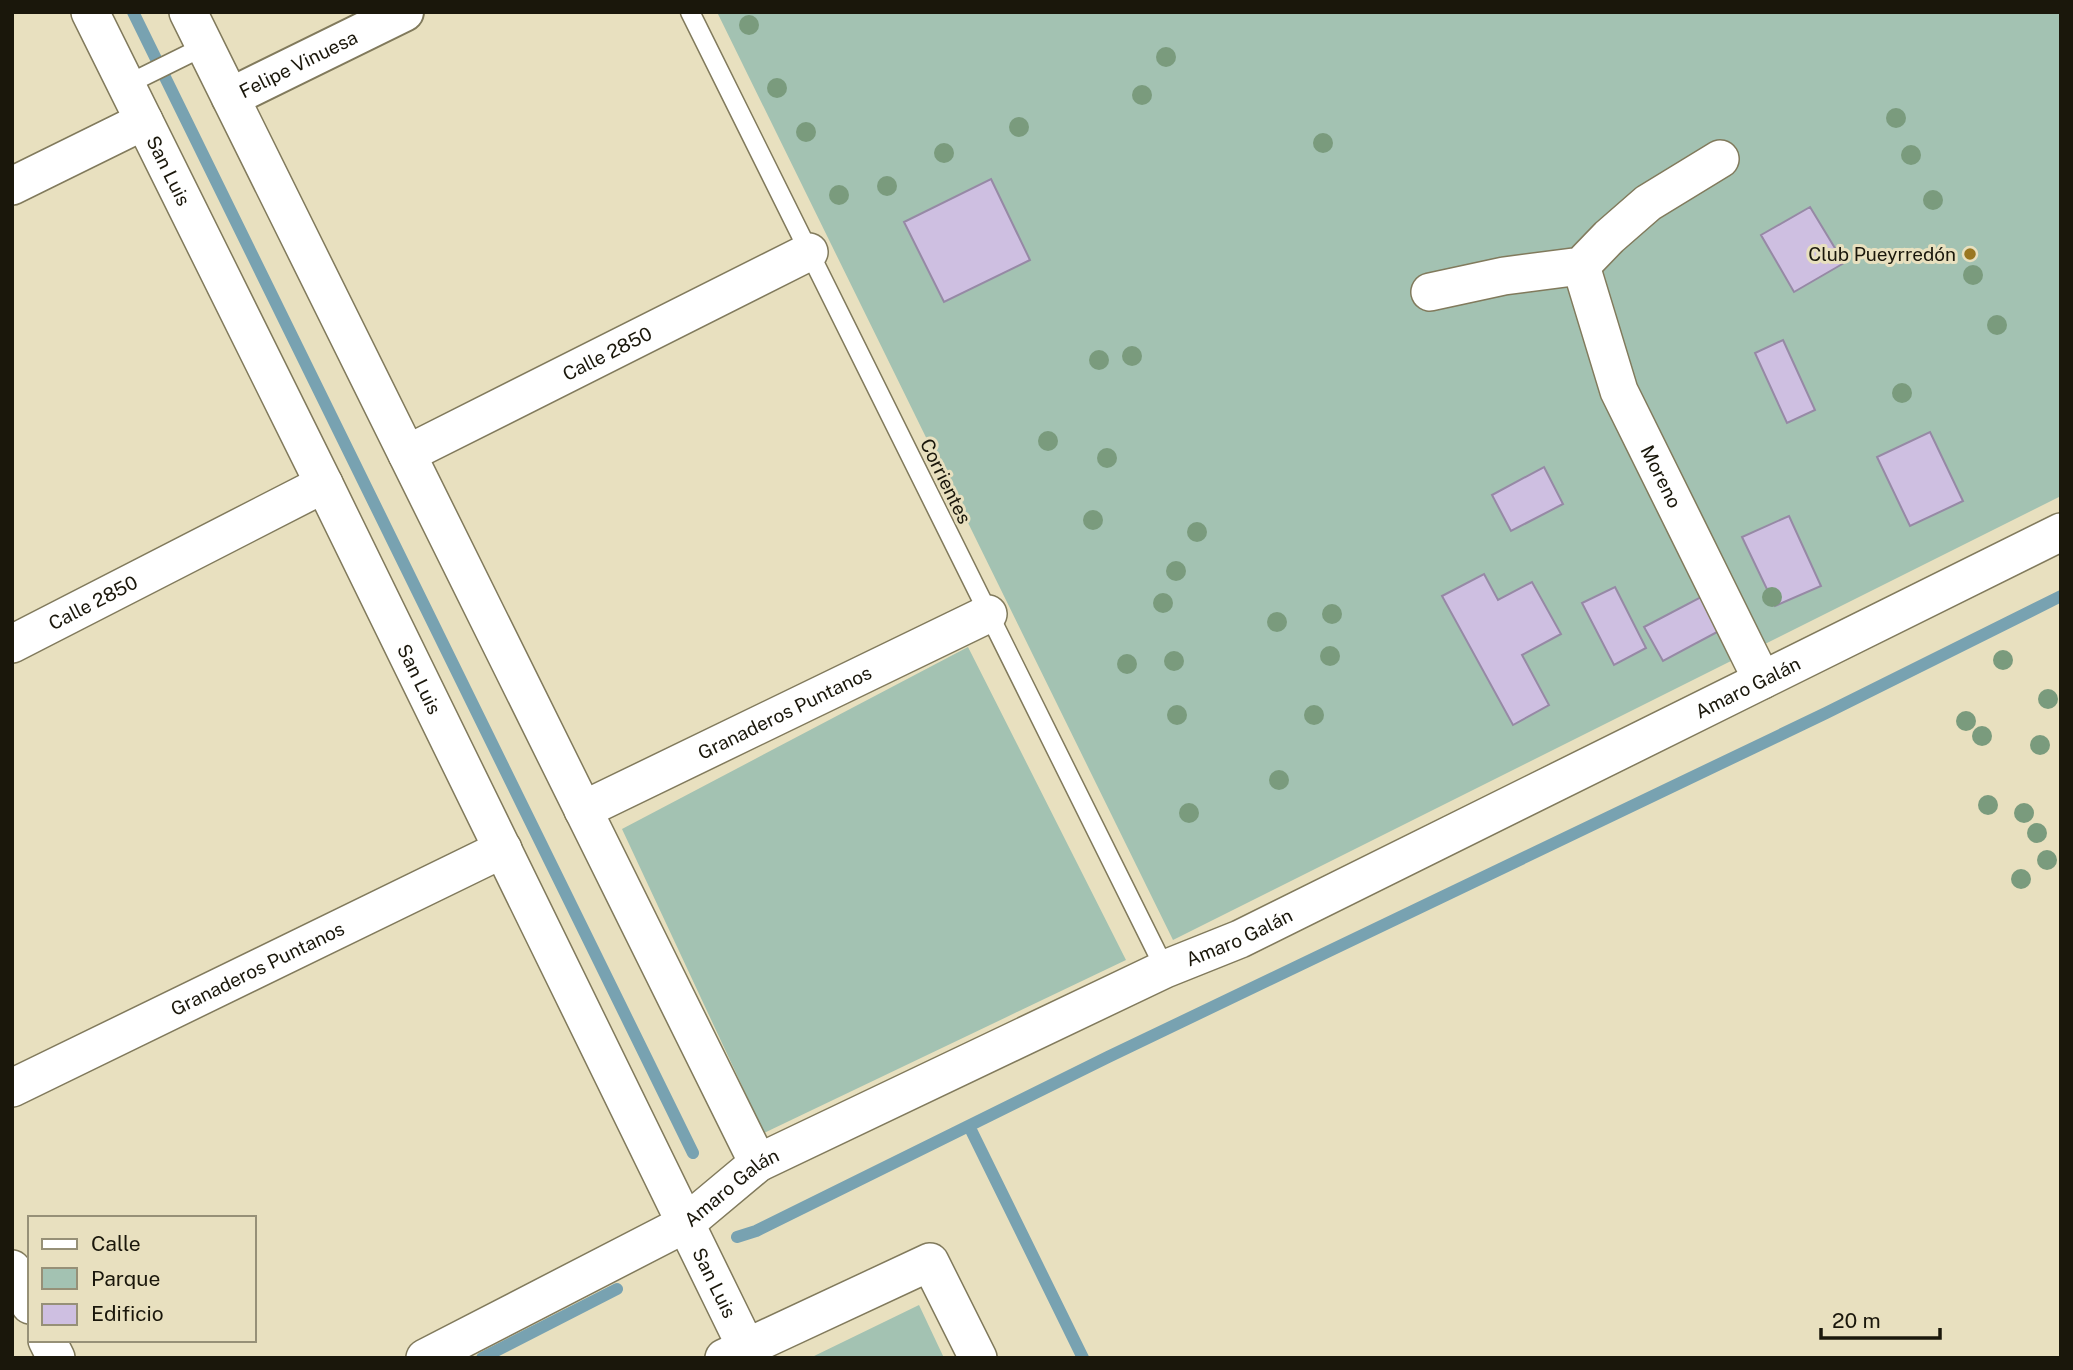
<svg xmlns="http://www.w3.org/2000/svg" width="2073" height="1370" viewBox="0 0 2073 1370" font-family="'Public Sans',sans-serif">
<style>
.green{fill:#a3c2b2}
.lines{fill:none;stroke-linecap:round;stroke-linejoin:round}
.stream{stroke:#78a2b1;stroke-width:12}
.building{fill:#cebfe1;stroke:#9689a5;stroke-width:2}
.lane-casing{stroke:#817a5c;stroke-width:21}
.street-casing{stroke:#817a5c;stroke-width:40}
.secondary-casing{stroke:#817a5c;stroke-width:42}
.lane{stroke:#fff;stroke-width:18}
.street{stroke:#fff;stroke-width:37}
.secondary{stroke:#fff;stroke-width:38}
.tree{fill:#7a9b7d}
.poi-dot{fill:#9a7721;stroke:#e8e0bf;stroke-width:2.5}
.labels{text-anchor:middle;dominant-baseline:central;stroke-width:6;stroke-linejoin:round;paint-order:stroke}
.street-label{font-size:19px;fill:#1a170b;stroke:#e8e0bf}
.poi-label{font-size:19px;fill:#1a170b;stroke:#e8e0bf;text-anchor:end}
</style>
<rect width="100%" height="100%" fill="#e8e0bf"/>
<path class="green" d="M717,12H2061V496L1173,940Z
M968,647L1126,960L764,1133L622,829Z
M919,1305L944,1358H810Z"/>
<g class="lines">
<path class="stream" d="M133,12L693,1153
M969,1126L1083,1358
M737,1237L756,1231L1108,1057L1826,713L2061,596
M482,1358L617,1289"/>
</g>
<path class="building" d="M991,179L1030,260L944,302L904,222Z
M1810,207L1844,263L1794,292L1761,235Z
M1783,340L1815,410L1787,423L1755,353Z
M1930,432L1963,501L1910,526L1877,457Z
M1544,467L1563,504L1511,531L1492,495Z
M1789,516L1821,586L1775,606L1742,537Z
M1484,574L1498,600L1532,582L1561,634L1522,655L1549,705L1513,725L1442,596Z
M1615,587L1646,648L1614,665L1582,603Z
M1701,597L1719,631L1663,661L1644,627Z"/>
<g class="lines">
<g class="lane-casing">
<path id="lane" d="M690,12L1165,969
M126,85L205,46"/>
</g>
<g class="street-casing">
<g id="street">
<path id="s1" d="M90,12L324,484L746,1347"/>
<path d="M188,12L758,1163"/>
<path d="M12,186L144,121"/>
<path id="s2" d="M1581,266L1619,391L1762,680"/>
<path d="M1430,292L1504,276L1581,266L1609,237L1648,203L1720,159"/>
<path id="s3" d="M407,454L809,252"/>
<path id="s4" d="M12,644L324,484"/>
<path id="s5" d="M583,810L988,614"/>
<path id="s6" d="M12,1088L503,849"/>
<path d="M12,1269L30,1305"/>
<path d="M47,1340L56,1358"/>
<path id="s7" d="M425,1358L685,1224L758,1163L1165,969L1240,939L2061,532"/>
<path d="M724,1358L930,1262L978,1358"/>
</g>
</g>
<g class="secondary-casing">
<g id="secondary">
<path id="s8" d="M231,97L404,12"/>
</g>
</g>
<use href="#lane" class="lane"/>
<use href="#street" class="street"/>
<use href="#secondary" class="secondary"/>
</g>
<g class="tree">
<circle cx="749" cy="25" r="10"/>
<circle cx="1166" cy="57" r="10"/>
<circle cx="777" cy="88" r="10"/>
<circle cx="1142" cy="95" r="10"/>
<circle cx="1896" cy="118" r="10"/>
<circle cx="1019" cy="127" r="10"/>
<circle cx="806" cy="132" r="10"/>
<circle cx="1323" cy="143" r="10"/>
<circle cx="944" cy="153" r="10"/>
<circle cx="1911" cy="155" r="10"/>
<circle cx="887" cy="186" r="10"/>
<circle cx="839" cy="195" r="10"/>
<circle cx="1933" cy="200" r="10"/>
<circle cx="1973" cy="275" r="10"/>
<circle cx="1997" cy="325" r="10"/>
<circle cx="1132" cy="356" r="10"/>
<circle cx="1099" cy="360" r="10"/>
<circle cx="1902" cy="393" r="10"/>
<circle cx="1048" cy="441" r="10"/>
<circle cx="1107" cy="458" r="10"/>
<circle cx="1093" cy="520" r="10"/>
<circle cx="1197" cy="532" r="10"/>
<circle cx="1176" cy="571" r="10"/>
<circle cx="1772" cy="597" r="10"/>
<circle cx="1163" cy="603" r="10"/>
<circle cx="1332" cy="614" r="10"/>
<circle cx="1277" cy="622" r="10"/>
<circle cx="1330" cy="656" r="10"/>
<circle cx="2003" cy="660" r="10"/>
<circle cx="1174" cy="661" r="10"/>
<circle cx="1127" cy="664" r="10"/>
<circle cx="2048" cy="699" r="10"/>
<circle cx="1177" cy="715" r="10"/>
<circle cx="1314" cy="715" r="10"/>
<circle cx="1966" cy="721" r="10"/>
<circle cx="1982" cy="736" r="10"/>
<circle cx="2040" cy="745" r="10"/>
<circle cx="1279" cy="780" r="10"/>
<circle cx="1988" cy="805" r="10"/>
<circle cx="1189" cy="813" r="10"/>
<circle cx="2024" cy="813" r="10"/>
<circle cx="2037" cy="833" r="10"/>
<circle cx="2047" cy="860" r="10"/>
<circle cx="2021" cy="879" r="10"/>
</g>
<circle class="poi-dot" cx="1970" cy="254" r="7"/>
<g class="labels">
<g class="street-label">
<text stroke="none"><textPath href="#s8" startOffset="75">Felipe Vinuesa</textPath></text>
<text stroke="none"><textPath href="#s1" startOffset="177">San Luis</textPath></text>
<text stroke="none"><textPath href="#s3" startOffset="224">Calle 2850</textPath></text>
<text stroke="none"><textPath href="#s2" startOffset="226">Moreno</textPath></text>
<text transform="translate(946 481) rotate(64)">Corrientes</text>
<text stroke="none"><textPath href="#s4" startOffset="91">Calle 2850</textPath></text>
<text stroke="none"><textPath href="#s1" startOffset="744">San Luis</textPath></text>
<text stroke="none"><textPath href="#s7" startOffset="1486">Amaro Galán</textPath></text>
<text stroke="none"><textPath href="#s5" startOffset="224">Granaderos Puntanos</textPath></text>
<text stroke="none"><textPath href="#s7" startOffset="919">Amaro Galán</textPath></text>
<text stroke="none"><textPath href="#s6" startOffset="273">Granaderos Puntanos</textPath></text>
<text stroke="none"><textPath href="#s7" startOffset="352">Amaro Galán</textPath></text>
<text stroke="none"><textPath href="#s1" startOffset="1416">San Luis</textPath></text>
</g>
<g class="poi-label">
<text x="1956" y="254">Club Pueyrredón</text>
</g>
</g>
<rect width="2073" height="1370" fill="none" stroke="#1a170b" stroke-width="28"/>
<rect x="28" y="1216" width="228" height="126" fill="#e8e0bf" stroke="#969077" stroke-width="2"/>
<rect x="42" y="1239" width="35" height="10" fill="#ffffff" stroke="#969077" stroke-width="2"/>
<text x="91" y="1251" font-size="21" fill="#1a170b">Calle</text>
<rect x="42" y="1268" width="35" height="21" fill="#a3c2b2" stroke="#969077" stroke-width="2"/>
<text x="91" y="1286" font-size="21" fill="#1a170b">Parque</text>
<rect x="42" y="1304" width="35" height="21" fill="#cebfe1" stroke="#969077" stroke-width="2"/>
<text x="91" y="1321" font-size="21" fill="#1a170b">Edificio</text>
<path d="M1821 1328v10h119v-10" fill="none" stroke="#1a170b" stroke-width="3.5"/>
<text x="1832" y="1328" font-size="21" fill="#1a170b" stroke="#e8e0bf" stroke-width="5" paint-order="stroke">20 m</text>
</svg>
